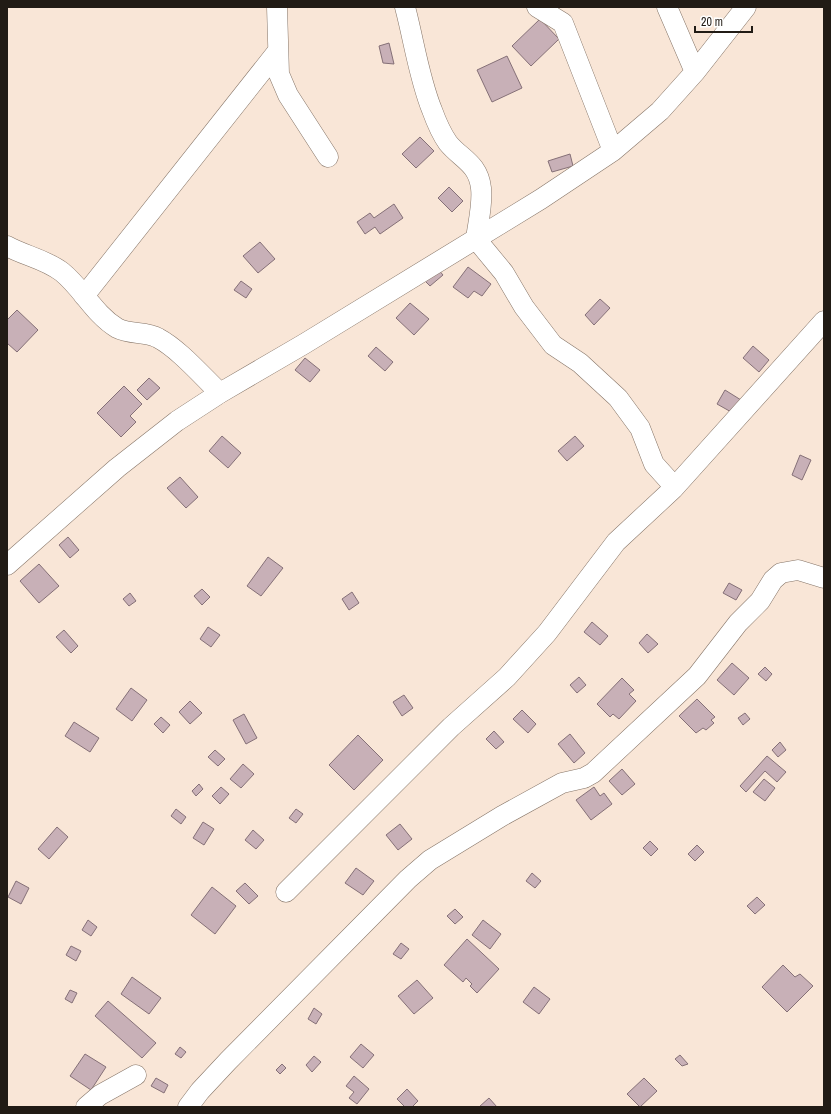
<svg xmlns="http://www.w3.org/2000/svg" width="831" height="1114" viewBox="0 0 831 1114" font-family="'Archivo Narrow',sans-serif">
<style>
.building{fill:#c8b0b7;stroke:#857077}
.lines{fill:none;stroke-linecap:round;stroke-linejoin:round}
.minor-casing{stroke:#867568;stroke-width:21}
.minor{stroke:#fff;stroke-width:20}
</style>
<rect width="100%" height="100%" fill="#f9e6d7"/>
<path class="building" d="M540,19L559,39L531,66L512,46Z
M389,43L394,64L383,63L379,46Z
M507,56L522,88L492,102L477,70Z
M420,137L434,151L416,168L402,154Z
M570,154L573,166L552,172L548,161Z
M449,187L463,201L452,212L438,198Z
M394,204L403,218L380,234L375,227L365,234L357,222L370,213L374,218Z
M260,242L275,259L258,273L243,256Z
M468,267L491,284L482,296L474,291L468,298L453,287Z
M437,268L443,275L430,286L424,280Z
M241,281L252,289L246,298L234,290Z
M600,299L610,308L594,325L585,315Z
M410,303L429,319L414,335L396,318Z
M17,310L38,330L17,352L7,343V320Z
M753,346L769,360L759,372L743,358Z
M376,347L393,362L385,371L368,356Z
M305,358L320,370L310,382L295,370Z
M149,378L160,388L147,400L137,390Z
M124,386L142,404L130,416L136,422L121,437L97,413Z
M725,390L741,400L733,413L717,404Z
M222,436L241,453L228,468L209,451Z
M575,436L584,446L567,461L558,451Z
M800,455L811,460L802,480L792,475Z
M180,477L198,497L186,508L167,488Z
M68,537L79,550L70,558L59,545Z
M268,557L283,568L261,596L247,586Z
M39,564L59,586L39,603L20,581Z
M729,583L742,590L736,600L723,593Z
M202,589L210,597L202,605L194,596Z
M352,592L359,603L349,610L342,599Z
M130,593L136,601L129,606L123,599Z
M592,622L608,636L600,645L584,632Z
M208,627L220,635L211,647L200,639Z
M64,630L78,646L71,653L56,637Z
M647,634L658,644L648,653L639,643Z
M732,663L749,678L734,695L717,680Z
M765,667L772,674L766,681L758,674Z
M579,677L586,685L577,693L570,685Z
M622,678L634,690L629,694L636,701L619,719L613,714L610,717L597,704Z
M131,688L147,700L132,721L116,709Z
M404,695L413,708L402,716L393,702Z
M697,699L715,717L711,720L714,723L706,730L703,728L696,733L679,716Z
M190,701L202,713L190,724L179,712Z
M522,710L536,724L528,733L513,719Z
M745,713L750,719L743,725L738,718Z
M244,714L257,738L246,744L233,720Z
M161,717L170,725L163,733L154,724Z
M74,722L99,738L90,752L65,736Z
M494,731L504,742L496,749L486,739Z
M570,734L585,753L574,763L558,744Z
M358,735L383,760L354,790L329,765Z
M780,742L786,750L778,757L772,750Z
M215,750L225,759L218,766L208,757Z
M767,756L786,772L777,782L765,771L746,792L740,786Z
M243,764L254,774L241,788L230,779Z
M622,769L635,784L622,795L609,781Z
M764,779L775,788L765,801L753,792Z
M199,784L203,789L196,796L192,791Z
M221,787L229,794L220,804L212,796Z
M594,787L600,796L604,793L612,804L591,820L576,800Z
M176,809L186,817L181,824L171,816Z
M296,809L303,814L296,823L289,818Z
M203,822L214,829L204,845L193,838Z
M400,824L412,839L398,850L386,835Z
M57,827L68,837L49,859L38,849Z
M253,830L264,840L256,849L245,840Z
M650,841L658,849L651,856L643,848Z
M697,845L704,852L695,861L688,854Z
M356,868L374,881L363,895L345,883Z
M532,873L541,881L535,888L526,881Z
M16,881L29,888L21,904L8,897Z
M245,883L258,896L249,904L236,891Z
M212,887L236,906L215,934L191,915Z
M757,897L765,905L755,914L747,906Z
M455,909L463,917L455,924L447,916Z
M88,920L97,927L91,936L82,930Z
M483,920L501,934L490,949L472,935Z
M467,939L499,969L477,993L470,986L472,984L466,978L463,982L444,965Z
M401,943L409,949L401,959L393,954Z
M71,946L81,951L76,961L66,955Z
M783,965L795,977L800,974L813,986L787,1012L762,987Z
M132,977L161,998L149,1014L121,994Z
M417,980L433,998L414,1014L398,996Z
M534,987L550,999L539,1014L523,1002Z
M70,990L77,993L72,1003L65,999Z
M108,1001L156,1043L142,1058L95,1016Z
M314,1008L322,1014L316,1024L308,1019Z
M361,1044L374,1055L363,1068L350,1057Z
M180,1047L186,1052L181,1058L175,1054Z
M85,1054L106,1067L91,1090L70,1076Z
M680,1055L688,1064L682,1066L675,1059Z
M314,1056L321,1062L312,1072L306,1065Z
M282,1064L286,1068L280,1074L276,1070Z
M354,1076L369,1089L357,1104L349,1098L354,1092L346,1086Z
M156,1078L168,1085L164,1093L151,1086Z
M644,1078L657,1091L640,1107L627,1094Z
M407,1089L418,1101L412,1107H405L397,1099Z
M489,1098L497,1107H479Z"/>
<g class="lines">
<g class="minor-casing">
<path id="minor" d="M277,7L279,74L288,95L328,157
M537,7L563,23L613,151
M667,7L695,72
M7,246C25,256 45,259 62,272C82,288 94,314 117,328C130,335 146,331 158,338C179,349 203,377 220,393
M84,296L277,52
M673,489L824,321
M7,565L117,468L177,421L220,393L304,344L541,199L613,151L660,111L695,72L746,7
M286,892L451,727L507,677L547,633L616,542L673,489L672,484L654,464L640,428L618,398L580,363L553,345L524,307L504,273L476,239C478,223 483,204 481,188C478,163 461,159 448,143C441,133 436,121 432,110C419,78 414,41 405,7
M86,1107L100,1095L136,1075
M188,1107L200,1091L228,1061L408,879L430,860L502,816L562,783L584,778L593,773L697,676L738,623L760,601L773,580L781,573L798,570L824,578"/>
</g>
<use href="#minor" class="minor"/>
</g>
<rect width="831" height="1114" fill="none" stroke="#211b15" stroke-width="16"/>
<path d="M695 26v6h57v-6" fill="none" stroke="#211b15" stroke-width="2"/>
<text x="701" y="26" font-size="12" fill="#211b15" stroke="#ffffff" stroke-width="3" paint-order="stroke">20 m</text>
</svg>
